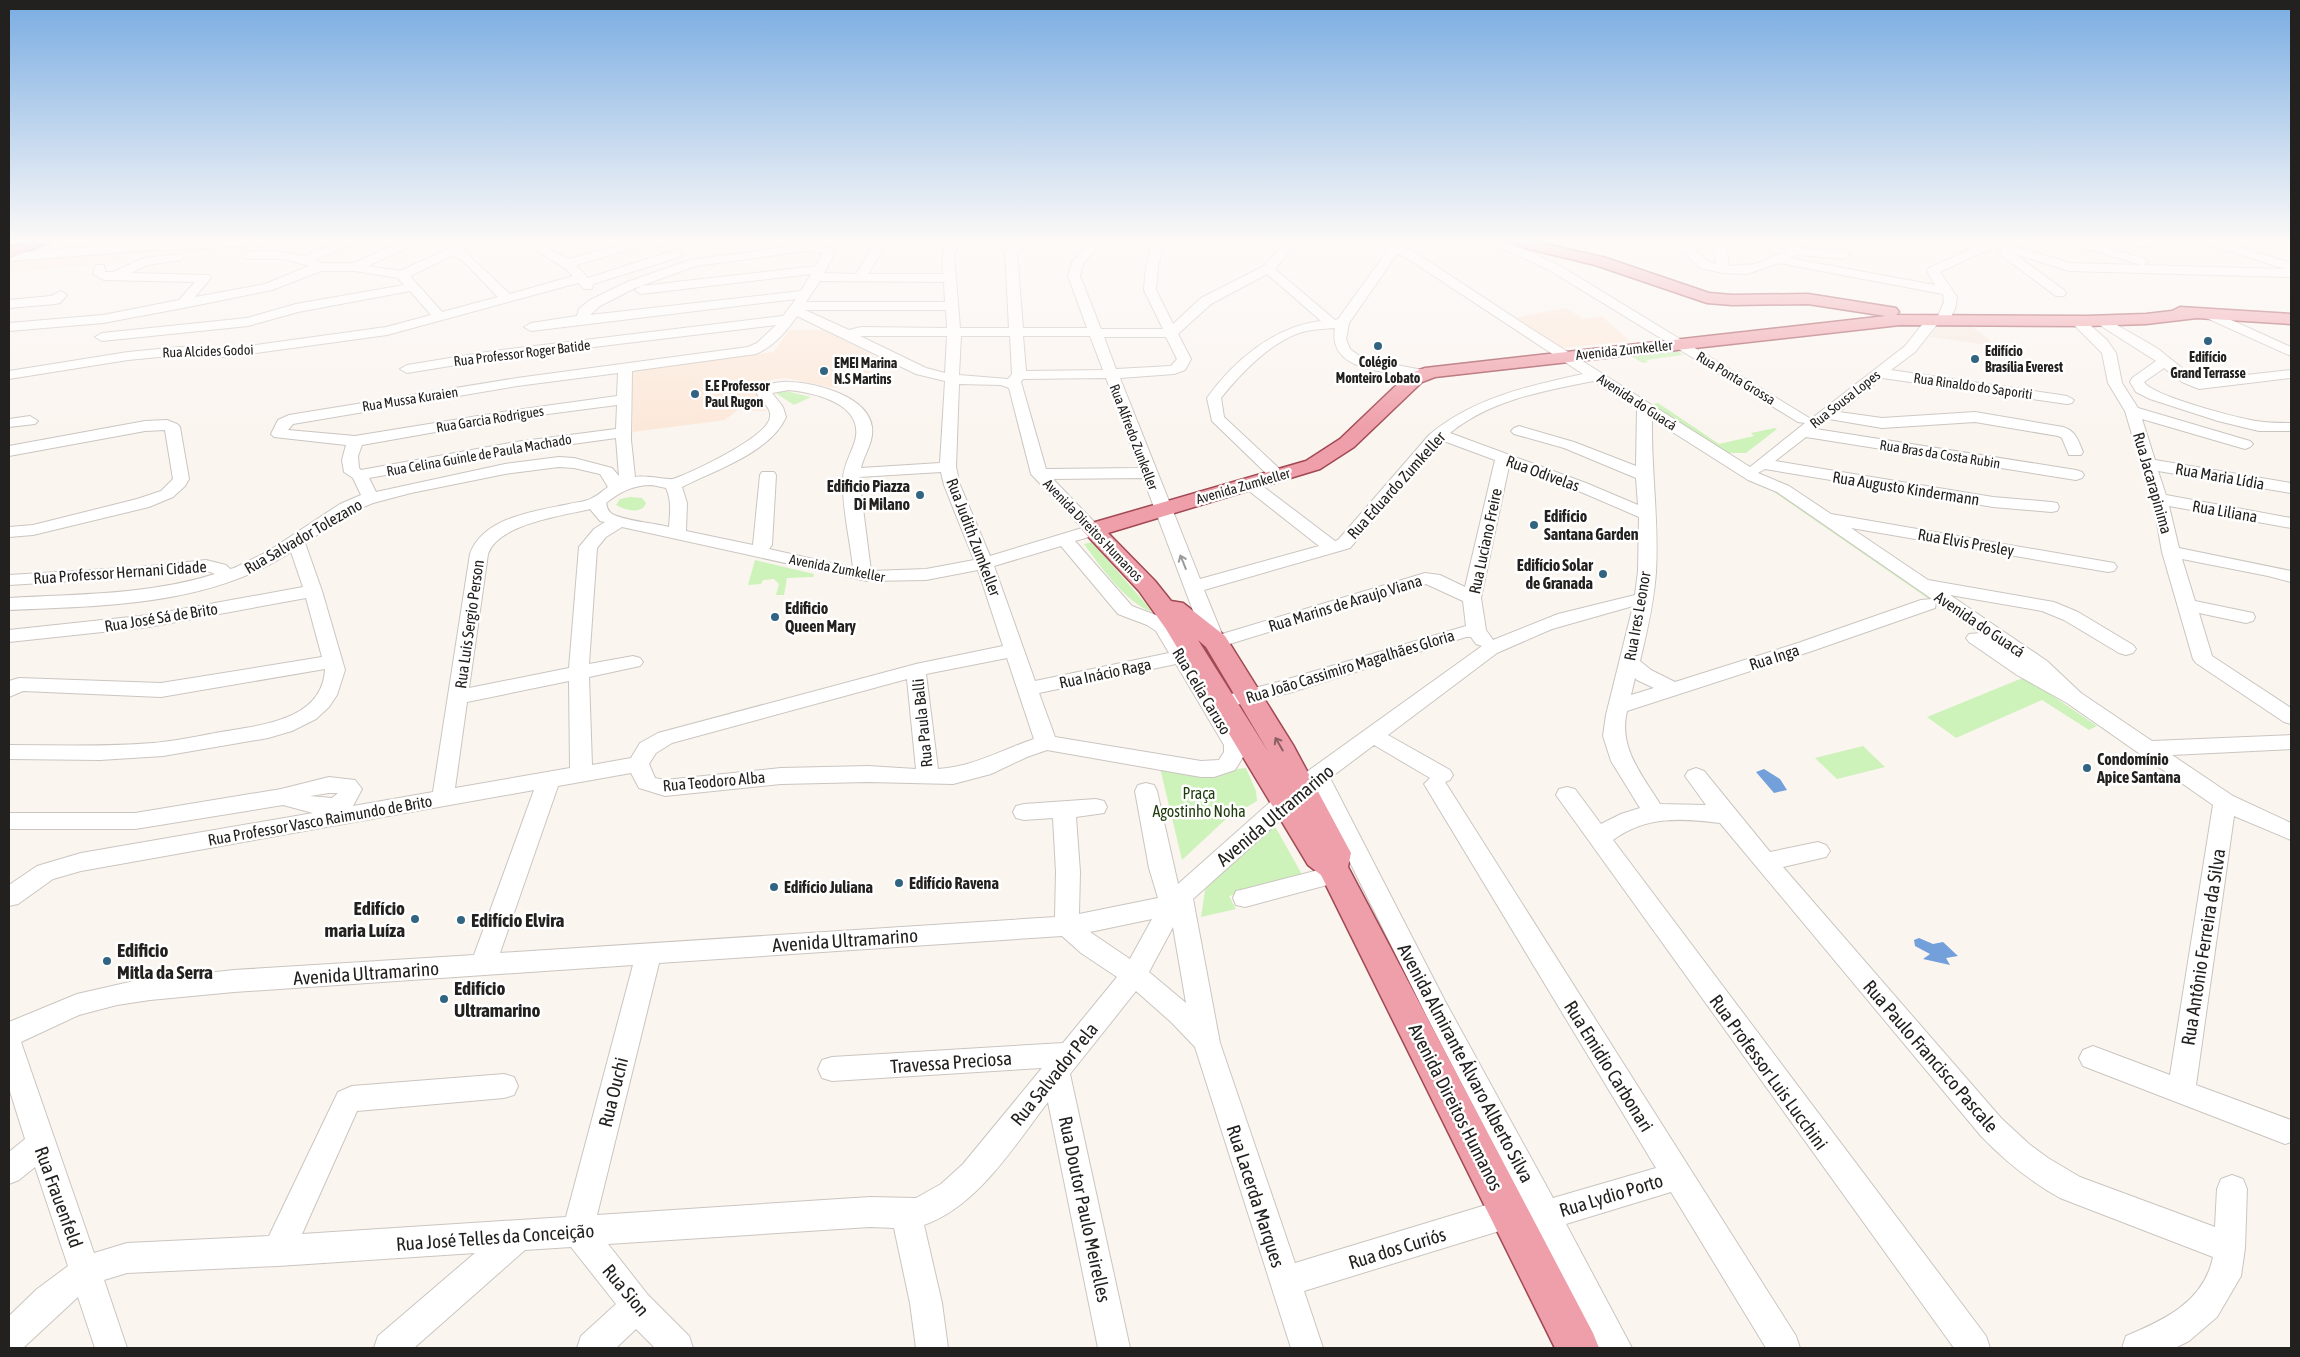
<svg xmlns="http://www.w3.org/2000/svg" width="2300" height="1357" viewBox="0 0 2300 1357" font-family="'Asap Condensed',sans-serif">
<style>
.built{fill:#f5e9de}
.education{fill:#fce8d9}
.green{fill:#cdf2ba}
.water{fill:#739fda}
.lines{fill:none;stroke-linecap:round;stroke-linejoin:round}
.minor-casing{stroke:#cbc5c0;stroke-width:2}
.major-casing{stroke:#a04953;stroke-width:3}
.minor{fill:#fff;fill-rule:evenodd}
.major{fill:#ef9fa9;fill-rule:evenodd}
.oneway{stroke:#9c9b9a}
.oneway2{stroke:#896064}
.poi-dot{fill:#316481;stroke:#fff;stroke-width:2}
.labels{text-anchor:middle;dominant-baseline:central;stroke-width:5;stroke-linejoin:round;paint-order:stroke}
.far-street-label{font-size:14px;fill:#23211f;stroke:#fff}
.far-poi-label{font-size:14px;font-weight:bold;fill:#23211f;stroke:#fff;text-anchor:start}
.street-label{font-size:16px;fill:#23211f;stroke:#fff}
.poi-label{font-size:16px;font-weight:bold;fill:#23211f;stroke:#fff;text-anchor:start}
.park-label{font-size:16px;fill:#203c0f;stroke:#fff}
.near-street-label{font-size:19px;fill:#23211f;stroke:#fff}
.near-poi-label{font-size:19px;font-weight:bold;fill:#23211f;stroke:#fff;text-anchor:start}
</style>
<rect width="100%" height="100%" fill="#fbf5f0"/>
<path class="built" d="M1939,325H1970L1997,346L1930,337Z"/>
<path class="education" d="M137,248L114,262L9,273V260L115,252Z
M1566,308L1584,319L1602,316L1630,341L1561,348L1512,318Z
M789,330H826L889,364L835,388L787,378L775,379L769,381L759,390L756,398L766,411L738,410L725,420L633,432V373L635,371L774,352Z"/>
<path class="green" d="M1677,351L1683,355L1646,360L1648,362L1643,363L1631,356Z
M782,390L811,397L794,405L777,394V392Z
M1658,403L1719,444L1754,436L1751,433L1775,428L1777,429L1746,453H1725L1651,405Z
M1778,491L2034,667L2030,669L1774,492Z
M630,497L642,498L646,503C642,515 625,510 616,505L620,499Z
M1092,542L1146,604L1152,612C1125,602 1101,567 1084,544Z
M755,560L814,574L813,577L787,578L784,595H776L779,584L774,579L763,580L761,584L748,585Z
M2025,677L2097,726L2089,730L2042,700L1956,738L1927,717Z
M1863,746L1885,767L1837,779L1815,758Z
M1160,768L1211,772L1246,768L1256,791L1257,801L1226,819L1182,860Z
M1272,821L1304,878L1229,896L1236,909L1201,917L1205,890Z"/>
<path class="water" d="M1764,769L1780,779L1787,790L1774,793L1756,772Z
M1919,938L1933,944L1943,942L1958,956L1946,958L1950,965L1923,959L1930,954L1915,946L1914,940Z"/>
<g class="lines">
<g class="minor-casing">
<path id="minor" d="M270,239L276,243L274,245L138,251L9,261V253L138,243Z
M344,239H379L381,241L375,244L356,242L315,260L321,263H353L408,239H423L421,241L368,266L400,271L469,239H484L463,250L510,294L573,276C559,260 537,256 525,239H537L546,247L569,259L640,239H682L680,241L658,247L652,243L576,265L588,278L672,251L676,250L682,254L680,257L593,284L592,289H584L578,283L387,335L227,357L180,355L128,360L9,379V371L128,352L180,347L227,349L386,327L431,315L410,291L298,312L248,326L102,341L95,337L102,333L247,318L296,304L404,285L398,278L355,271H321L272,290L183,308L103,323L9,331V323L103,315L179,300L195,282L104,280L93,274L96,265H104L105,272H113L144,258L181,254L183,257L181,260L147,265L131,273L209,275L211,278L195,297L265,284L309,266L285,259H249L245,258L243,255L245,252L276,251L304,256ZM454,255L465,263L498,297L442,312L410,276Z
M877,239H889L868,274H943C942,259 941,249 954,239H967L957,248L954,254L960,328H1009L1005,252L1021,239H1034L1017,253L1023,328H1087L1068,276L1073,260L1094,239H1106L1083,264L1080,276L1101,329H1163L1144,290L1146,267L1153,239H1165L1158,267L1156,290L1173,324L1201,298L1264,266L1288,239H1300L1275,269L1335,320L1338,319L1396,239H1408L1402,248L1413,251L1530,328L1750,467L1805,423L1798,422L1549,270L1515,254L1481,241L1479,239C1508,239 1532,253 1557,264L1811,419L1905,346L1929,316H1938L1944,302L1943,294L1779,263L1747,274L1723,273L1700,268L1677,246L1662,241L1660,239C1668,239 1677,238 1684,241C1697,248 1702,261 1716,264L1713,239H1725L1729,266L1756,264L1787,251L1770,239H1784L1799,248L1844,251L1850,255L1844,259L1798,255L1789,258L1935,285L1927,271L1929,268L1971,249L1944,241L1942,239H1961L1989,246L1991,249L1989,252H1983L1940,272L1957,297L1955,309L1948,322H1939L1915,352L1891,370L2067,396L2074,400L2072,403L2067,404L1882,378L1839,412L1882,418L1975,412L2063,427C2076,431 2078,440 2083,452L2081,455H2069L2062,438L2058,436L1975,422L1882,428L1829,419L1816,429L2076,470L2082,472L2084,475L2082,478L2076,480L1806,437L1775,461L1993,497L2051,502L2057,503L2059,507L2057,511L2051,512L1993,507L1765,469L1758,473L1789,486L1831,514L2114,563L2117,567L2114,571L2108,572L1851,528L1928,580L2054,602L2078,612L2133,645L2136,649L2133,653L2126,655L2119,653L2064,620L2042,611L1950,595L2047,661L2081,693L2152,741L2291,735V749L2172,755L2233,796L2291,823V840L2234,816L2196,1085L2291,1120V1142L2285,1144L2083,1066L2079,1058L2083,1050L2093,1046L2170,1075L2213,805L2067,703L2017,675L1969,642L1966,638L1969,634L1981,633L1936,602L1935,608L1812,651L1627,711C1618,747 1642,775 1660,804L1706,805L1685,776L1688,771L1696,768L1704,771L1770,852L1818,842L1826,845L1830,851L1826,857L1783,867L2001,1118L2029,1144L2048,1158L2080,1177L2215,1227L2217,1189L2221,1179L2232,1175L2243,1179L2247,1189L2245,1248L2241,1276L2217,1317L2189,1341L2175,1348H2122L2126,1336C2164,1320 2204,1302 2213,1257L2060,1198C2030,1181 2005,1161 1981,1136L1720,823C1681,818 1646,816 1613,840L1986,1336L1990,1348H1954L1556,795L1559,789L1567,787L1575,789L1601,824L1621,814L1640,808L1611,761L1603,736L1606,715L1633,606L1552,629L1497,653L1388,735L1450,770L1453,775L1450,780L1445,782L1796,1336L1800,1348H1766L1671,1192L1566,1224L1632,1348H1599L1427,1017L1314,790L1193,899L1220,1043L1295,1263L1509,1198L1520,1203L1524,1213L1520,1223L1509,1228L1304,1291L1323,1348H1291L1195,1047L1171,1022L1136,991L1070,1074L1130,1348H1098L1048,1102C1014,1146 978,1206 924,1225L942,1303L948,1348H916L910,1303L894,1228L870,1227L608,1244L648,1295L689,1336L693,1348H655L636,1329L616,1348H577L581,1336L616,1304L571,1247L525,1250L414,1348H374L378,1336L475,1253L278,1266L127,1273L104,1280L127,1348H95L78,1297L23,1348H9V1316L37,1289L68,1266L35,1167L19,1180L9,1184V1152L25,1139L9,1088V1022L77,994L134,981L234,970L474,955L534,790L81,871L53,879L18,904L9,906V885L37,866L81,853L313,813L283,805L135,829H9V813H135L281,789L329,777L355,780L362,789L353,806L433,792L470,554C483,517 536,511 569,504C576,502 586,502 592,498C598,496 603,490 608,487L600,474L574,468L559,467L505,474L411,493L373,503L352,512L305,543L322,591L345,670L337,695L329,707L316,719L292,731L268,738L163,756L100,760L9,759V745C57,745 105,747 153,743C176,741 198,736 221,732C259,725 323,721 325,669L161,697L23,691L9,697V681L19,678L161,683L322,657L306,598L149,627L9,642V630L149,615L303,587L291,552C209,606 103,606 9,610V598C78,594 148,595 215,574L205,570L140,577L9,585V575L140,567L206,560L226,565L230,569L234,568L267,552L340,504L361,495L353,478L344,472L342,460L346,445L274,437L271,434L278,420L289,415L517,378L748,347L757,343L776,325L493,359L407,373L400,369L407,365L493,351L783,316L796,299L531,331L524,327L531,323L577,316L579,309L590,300L627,282L690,260L816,243L831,248L834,254L824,273L856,274ZM805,251L822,253L816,266L641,286L635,290L641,294L811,274L801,291L590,315L600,306L635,288L696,266ZM1397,254L1405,257L1583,374C1528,386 1473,398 1429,435L1338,540L1335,541L1256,481H1244L1242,484L1244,487L1319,546L1200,579L1120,378L1174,374L1185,370L1191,359L1178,334L1211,304L1267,274L1321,321C1275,326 1233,361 1207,398L1212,421L1273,480H1285L1287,477L1285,474L1224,417L1221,398C1240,374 1270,343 1299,333C1310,329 1323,329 1335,328C1327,374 1392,371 1423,378L1428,377L1430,374L1428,371L1370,360L1358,355L1350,349L1346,339L1349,323ZM820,281L944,282L945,302H806ZM805,310H946L947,328L861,327L849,330ZM797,316L916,374L945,381L940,463L861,468C864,454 874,442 872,427C868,396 816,383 790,382C779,381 770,384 760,387L757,394C761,401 772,408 770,417C768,437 693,472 673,479C667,480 646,475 635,477L631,440L632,371L756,354C774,346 786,332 797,316ZM860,336H947L945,373L926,368ZM961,336H1010L1012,374L1008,379L959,375ZM1023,336H1090L1103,370L1026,371ZM1104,337H1166L1177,359L1171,366L1116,369ZM618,373L617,396L509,411L355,436L288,430L293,424L517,386ZM1106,378L1139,468L1046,469L1021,382L1023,379ZM1593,381L1637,409L1636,466L1574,442L1519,426L1514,428L1511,431L1514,434L1564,448L1636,478L1638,505L1586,483L1450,433C1490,400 1543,391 1593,381ZM959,384L1001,385L1009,388L1031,474L1082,528L990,556L960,485L956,467ZM789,390C816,393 865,404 855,441C851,454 843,466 843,480C842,509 850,539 853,568L769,549L772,545L776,475L774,472H762L760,475L753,545L686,531L687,503L682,487C715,470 770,453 786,417L783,407L772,393ZM617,405L616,429L515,442L361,470L359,468L358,456L362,445L509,419ZM1652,419L1748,480L1777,492L1932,599L1921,600L1798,643L1675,682L1651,670L1640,661C1647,632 1654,602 1656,572C1659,521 1651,470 1652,419ZM616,438L619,476L612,468L574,458L559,457L505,464L376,492L369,478L515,452ZM1441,440L1495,460L1465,587L1440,575L1425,573L1222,634L1204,590L1350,548ZM1509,466L1574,489L1639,517L1638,571L1635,595L1558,614L1493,640L1486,630L1481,598ZM941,472L944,485L974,560L926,569L871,571L859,477ZM1143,478L1204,640C1209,647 1214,648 1223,646L1426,584L1463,601L1466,626L1278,682L1216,698L1170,623L1161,617L1132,606L1075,541L1099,534L1102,530L1053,479ZM652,485L666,488C672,501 670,514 669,527C653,523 626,521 612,514C608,511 607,508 606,503C620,492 633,485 652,485ZM590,509L600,521L605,522L594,529L579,547L569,668L469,688L488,554C498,524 562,516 590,509ZM622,527L867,581L926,580L978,570L1003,646L916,664L658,733L640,743L631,758L592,765L589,677L640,666L643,662L640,658L633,656L589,664L597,548L606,537ZM1061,546L1118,614L1147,625L1156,631L1169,653L1035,681L994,566ZM1466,637H1471L1476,644L1482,646L1294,781L1178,884L1157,791L1154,785L1146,783L1138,785L1135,791L1149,868L1158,898L1079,914L1080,872L1076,817L1104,813L1107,807L1104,801L1096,799L1024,804L1016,806L1013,812L1016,818L1024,820L1053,818L1056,872L1055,917L500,953L558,786L631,773L639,788L665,796L781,784L868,782L953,784L991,774L1027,757L1047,750L1201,777H1214L1235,770L1246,752V745L1223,708L1289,693ZM1007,658L1034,739C1001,750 973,767 938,769L926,674ZM1176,664L1224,745V752L1219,760L1201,761L1055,737L1039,693ZM1635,678L1637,680L1654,688L1631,695ZM907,679L916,769L868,766L781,768L665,780L655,778L649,764L656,753L672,743ZM569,681L570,768L455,788L467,702ZM1374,745L1430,778L1424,784L1656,1168L1553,1198L1445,1001L1330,778ZM329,793H338L332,798L310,796ZM1152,919L1130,959L1090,932ZM1173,927L1186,1003L1149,972ZM1062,936L1081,953L1117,977L1063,1043L832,1057L822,1060L818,1069L822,1078L832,1081L1042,1068L963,1164L941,1184L916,1198L870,1197L597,1215L659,963ZM633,965L566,1217L302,1234L357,1111L504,1098L514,1095L518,1086L514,1077L504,1074L352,1086L338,1092L269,1236L127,1243L94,1253L21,1042L79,1015L117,1005L150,1000L234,992Z
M2173,239L2171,241L2146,247L2108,248L2146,259L2148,262L2143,265L2285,269L2198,241L2196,239H2213L2291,263V277L2069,271L2015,254L2064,290L2066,293L2064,296H2056L2002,256L2000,253L2003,250L1996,246L2002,242L2070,263L2141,265L2082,247L2080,245L2086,241Z
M61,291L67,295L60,303L55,304L9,308V300L51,296Z
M2207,309L2291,347V356L2202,316L2200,313Z
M2103,317L2157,348L2192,376L2201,380L2291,370V378L2199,389L2182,382L2164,368L2144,382C2152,396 2238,418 2256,421C2268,423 2279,423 2291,423V431H2259L2218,421L2150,399L2136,392L2130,382L2132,378L2156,361L2098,324L2096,321L2098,318Z
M2078,318L2083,319L2107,340L2116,353L2122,383L2138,408L2250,441L2253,444L2250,447L2245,449L2142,419L2155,460L2291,483V493L2158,471L2166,495L2291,518V528L2169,506L2179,548L2291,571V582L2268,576L2182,559L2195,601L2253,613L2255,617L2253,621L2246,623L2199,613L2212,656L2291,708V724L2284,722L2196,663L2193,659L2162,552L2155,512L2125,411L2108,383L2102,353L2071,322Z
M30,416L38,421L35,424L9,427V419Z
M167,420L177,424L180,427L189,479L185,486L173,497L149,507L33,535L9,537V527L33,525L137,499L161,491L173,479L165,430L145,431L9,456V446L145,421Z
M1338,865L1346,868L1350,874L1346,880L1245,907L1236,905L1233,898L1236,891L1245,889Z"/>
</g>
<g class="major-casing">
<path id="major" d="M31,239H52L49,242L9,259V248Z
M1497,239H1524L1606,258L1709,293L1732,295L1808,294L1890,307L1896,308L1899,312L1896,315L2087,316L2146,314L2172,311L2180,307L2291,314V324L2197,318L2146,324L2087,326L1900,325L1435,377L1422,382L1354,447L1320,469L1108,533L1155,581L1171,601L1183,603L1225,636L1293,745L1351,853L1348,867L1593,1333L1599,1348H1555L1321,875L1308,865L1166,629L1139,591L1082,530L1085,525L1306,461L1340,439L1408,374L1425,368L1886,316L1808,304L1732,305L1707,303L1595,265L1500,242ZM1198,640L1206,647L1269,753Z"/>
</g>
<use href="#minor" class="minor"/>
<use href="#major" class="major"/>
</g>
<defs><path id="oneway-shaft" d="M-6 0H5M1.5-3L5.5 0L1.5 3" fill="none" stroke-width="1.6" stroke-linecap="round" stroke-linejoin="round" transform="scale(1.25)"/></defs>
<use class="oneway" href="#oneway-shaft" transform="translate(1183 562) rotate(-112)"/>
<use class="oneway2" href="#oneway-shaft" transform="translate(1279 744) rotate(-120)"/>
<linearGradient id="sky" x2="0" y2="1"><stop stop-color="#79ace2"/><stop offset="0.56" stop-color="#fdfaf8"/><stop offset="1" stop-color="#fdfaf8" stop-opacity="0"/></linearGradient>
<rect width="2300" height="429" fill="url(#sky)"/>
<g class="poi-dot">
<circle cx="2208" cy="341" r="5"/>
<circle cx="1378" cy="346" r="5"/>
<circle cx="1975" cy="359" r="5"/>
<circle cx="824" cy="371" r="5"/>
<circle cx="695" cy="394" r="5"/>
<circle cx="920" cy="495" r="5"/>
<circle cx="1534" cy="525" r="5"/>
<circle cx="1603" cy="574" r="5"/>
<circle cx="775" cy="617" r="5"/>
<circle cx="2087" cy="768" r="5"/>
<circle cx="899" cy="883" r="5"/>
<circle cx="774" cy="887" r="5"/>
<circle cx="415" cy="919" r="5"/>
<circle cx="461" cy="920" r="5"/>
<circle cx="107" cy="961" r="5"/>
<circle cx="444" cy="999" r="5"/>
</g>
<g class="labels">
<g class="far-street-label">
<text transform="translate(1624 350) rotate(-6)">Avenida Zumkeller</text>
<text transform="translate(208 351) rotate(-2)">Rua Alcides Godoi</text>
<text transform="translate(522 353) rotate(-7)">Rua Professor Roger Batide</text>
<text transform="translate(1736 378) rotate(31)">Rua Ponta Grossa</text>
<text transform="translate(1973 386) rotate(8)">Rua Rinaldo do Saporiti</text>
<text transform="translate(410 399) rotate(-9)">Rua Mussa Kuraien</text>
<text transform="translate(1845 399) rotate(-38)">Rua Sousa Lopes</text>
<text transform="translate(1637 402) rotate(33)">Avenida do Guacá</text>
<text transform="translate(490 419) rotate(-9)">Rua Garcia Rodrigues</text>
<text transform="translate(1134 437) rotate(69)">Rua Alfredo Zunkeller</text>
<text transform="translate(1940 454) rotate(9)">Rua Bras da Costa Rubin</text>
<text transform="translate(479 455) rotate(-10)">Rua Celina Guinle de Paula Machado</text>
<text transform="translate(1243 486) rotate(-16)">Avenida Zumkeller</text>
<text transform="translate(1093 530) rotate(46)">Avenida Direitos Humanos</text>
<text transform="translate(837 568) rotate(11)">Avenida Zumkeller</text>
</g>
<g class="far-poi-label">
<text x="1985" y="351">Edifício<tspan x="1985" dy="16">Brasília Everest</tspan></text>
<text x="2208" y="357" text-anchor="middle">Edifício<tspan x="2208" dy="16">Grand Terrasse</tspan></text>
<text x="1378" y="362" text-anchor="middle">Colégio<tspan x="1378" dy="16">Monteiro Lobato</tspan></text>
<text x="834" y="363">EMEI Marina<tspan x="834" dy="16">N.S Martins</tspan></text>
<text x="705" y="386">E.E Professor<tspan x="705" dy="16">Paul Rugon</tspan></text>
</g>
<g class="street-label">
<text transform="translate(1543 473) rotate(20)">Rua Odivelas</text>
<text transform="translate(2220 476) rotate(10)">Rua Maria Lídia</text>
<text transform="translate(2153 483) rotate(74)">Rua Jacarapinima</text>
<text transform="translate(1396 485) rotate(-48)">Rua Eduardo Zumkeller</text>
<text transform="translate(1906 488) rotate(9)">Rua Augusto Kindermann</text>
<text transform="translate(2225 511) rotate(10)">Rua Liliana</text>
<text transform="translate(303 536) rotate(-30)">Rua Salvador Tolezano</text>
<text transform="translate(974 537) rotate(69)">Rua Judith Zumkeller</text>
<text transform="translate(1485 541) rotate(-78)">Rua Luciano Freire</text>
<text transform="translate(1966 542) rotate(10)">Rua Elvis Presley</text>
<text transform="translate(120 572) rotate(-4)">Rua Professor Hernani Cidade</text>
<text transform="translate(1345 603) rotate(-17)">Rua Marins de Araujo Viana</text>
<text transform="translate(1637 616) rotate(-80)">Rua Ires Leonor</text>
<text transform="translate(161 617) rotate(-9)">Rua José Sá de Brito</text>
<text transform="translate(469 624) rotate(-82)">Rua Luis Sergio Person</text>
<text transform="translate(1980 624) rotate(34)">Avenida do Guacá</text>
<text transform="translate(1774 657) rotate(-18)">Rua Inga</text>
<text transform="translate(1350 666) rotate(-17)">Rua João Cassimiro Magalhães Gloria</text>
<text transform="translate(1105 673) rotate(-12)">Rua Inácio Raga</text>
<text transform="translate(1202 691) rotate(59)">Rua Celia Caruso</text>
<text transform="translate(922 723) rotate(-96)">Rua Paula Balli</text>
<text transform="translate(714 781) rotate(-5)">Rua Teodoro Alba</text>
<text transform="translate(320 820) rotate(-10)">Rua Professor Vasco Raimundo de Brito</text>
</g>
<g class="poi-label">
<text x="910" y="486" text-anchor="end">Edificio Piazza<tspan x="910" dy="18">Di Milano</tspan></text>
<text x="1544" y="516">Edifício<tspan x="1544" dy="18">Santana Garden</tspan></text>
<text x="1593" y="565" text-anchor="end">Edifício Solar<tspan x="1593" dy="18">de Granada</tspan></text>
<text x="785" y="608">Edificio<tspan x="785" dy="18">Queen Mary</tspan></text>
<text x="2097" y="759">Condomínio<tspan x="2097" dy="18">Apice Santana</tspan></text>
<text x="909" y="883">Edifício Ravena</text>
<text x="784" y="887">Edifício Juliana</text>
</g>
<g class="park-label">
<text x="1199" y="793">Praça<tspan x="1199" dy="18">Agostinho Noha</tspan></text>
</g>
<g class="near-street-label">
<text transform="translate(1275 815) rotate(-40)">Avenida Ultramarino</text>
<text transform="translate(845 940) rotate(-4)">Avenida Ultramarino</text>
<text transform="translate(2203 947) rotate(-81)">Rua Antônio Ferreira da Silva</text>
<text transform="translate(366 973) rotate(-4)">Avenida Ultramarino</text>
<text transform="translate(1931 1056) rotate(49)">Rua Paulo Francisco Pascale</text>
<text transform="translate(951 1062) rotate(-4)">Travessa Preciosa</text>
<text transform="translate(1466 1063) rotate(62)">Avenida Almirante Álvaro Alberto Silva</text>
<text transform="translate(1609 1066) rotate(58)">Rua Emidio Carbonari</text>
<text transform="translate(1769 1072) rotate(54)">Rua Professor Luis Lucchini</text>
<text transform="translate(1054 1074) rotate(-51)">Rua Salvador Pela</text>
<text transform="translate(613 1092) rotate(-76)">Rua Ouchi</text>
<text transform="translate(1456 1107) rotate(63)">Avenida Direitos Humanos</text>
<text transform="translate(1611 1195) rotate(-17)">Rua Lydio Porto</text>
<text transform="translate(1256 1196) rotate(72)">Rua Lacerda Marques</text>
<text transform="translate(59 1197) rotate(70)">Rua Frauenfeld</text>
<text transform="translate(1085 1209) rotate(78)">Rua Doutor Paulo Meirelles</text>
<text transform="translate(495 1237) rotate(-4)">Rua José Telles da Conceição</text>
<text transform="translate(1397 1248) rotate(-17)">Rua dos Curiós</text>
<text transform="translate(626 1290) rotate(50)">Rua Sion</text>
</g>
<g class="near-poi-label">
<text x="405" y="908" text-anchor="end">Edifício<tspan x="405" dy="22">maria Luíza</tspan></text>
<text x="471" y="920">Edifício Elvira</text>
<text x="117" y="950">Edificio<tspan x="117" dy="22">Mitla da Serra</tspan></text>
<text x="454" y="988">Edifício<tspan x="454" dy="22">Ultramarino</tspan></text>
</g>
</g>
<rect width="2300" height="1357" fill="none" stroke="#23211f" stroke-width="20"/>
</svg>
